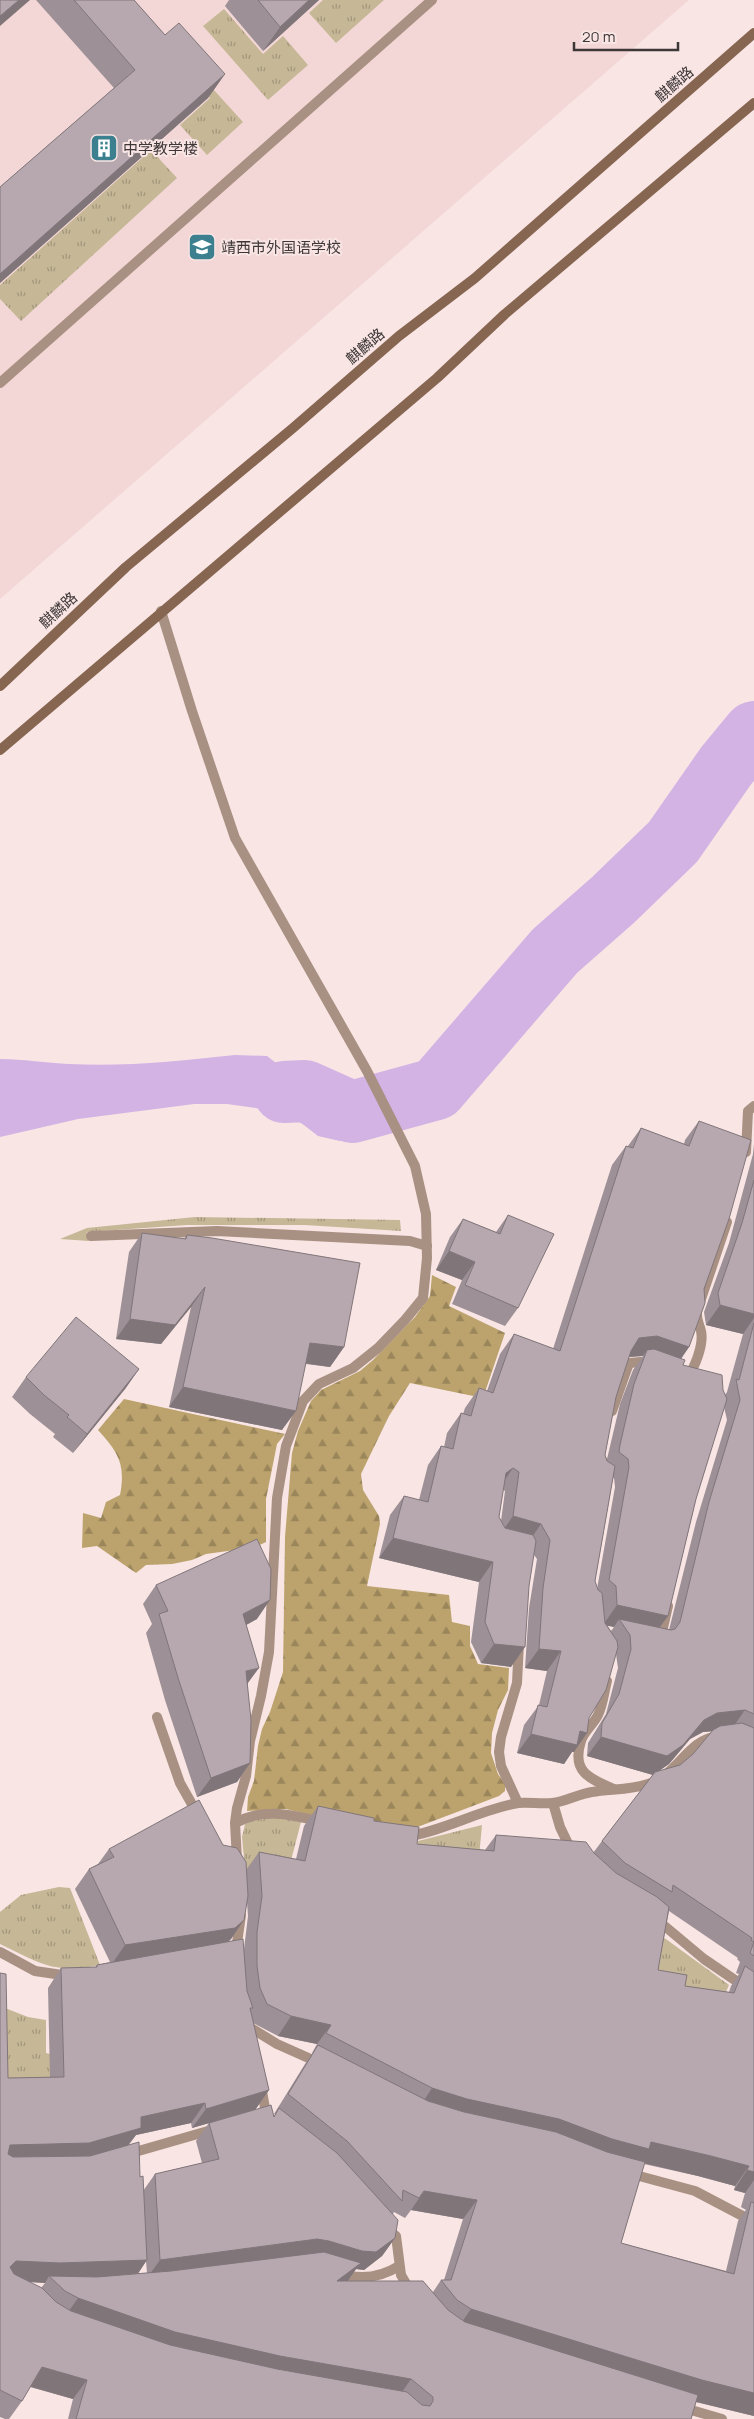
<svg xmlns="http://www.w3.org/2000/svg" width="754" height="2419" viewBox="0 0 754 2419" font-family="Manrope,'Noto Sans SC',sans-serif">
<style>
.built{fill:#f3d7d6}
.grass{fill:url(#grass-tufts)}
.forest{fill:url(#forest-firs)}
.water{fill:#d3b2e4}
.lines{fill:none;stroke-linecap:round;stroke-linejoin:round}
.river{stroke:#d3b2e4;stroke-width:62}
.lane{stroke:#a89082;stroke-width:10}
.street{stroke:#a89082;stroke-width:10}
.secondary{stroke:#866551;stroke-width:10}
.wall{fill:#9d9096;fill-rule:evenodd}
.shaded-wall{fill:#80767a}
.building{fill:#b7a8af;stroke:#80767a}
.labels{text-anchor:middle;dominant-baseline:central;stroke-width:4;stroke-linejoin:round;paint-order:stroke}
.street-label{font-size:15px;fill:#3e3737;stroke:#f8e5e4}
.poi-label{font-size:15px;fill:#3e3737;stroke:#f8e5e4;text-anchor:start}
</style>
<defs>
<pattern id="grass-tufts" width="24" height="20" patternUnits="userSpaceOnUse" patternTransform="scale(1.25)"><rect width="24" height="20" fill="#c6b796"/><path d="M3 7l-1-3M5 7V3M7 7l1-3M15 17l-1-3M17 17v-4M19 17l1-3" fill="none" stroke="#a2967b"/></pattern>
<pattern id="forest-firs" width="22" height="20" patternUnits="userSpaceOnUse" patternTransform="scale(1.25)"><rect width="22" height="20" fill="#bca36d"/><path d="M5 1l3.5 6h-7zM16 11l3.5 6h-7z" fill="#9a865a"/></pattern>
</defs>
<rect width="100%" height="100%" fill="#f8e5e4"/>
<path class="built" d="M0,0H689L0,599Z"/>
<path class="grass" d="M323,0H384L336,43L309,13Z
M224,9L263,54L283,36L308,65L268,100L203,26Z
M182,55L243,122L207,155L180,125L210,98L175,61Z
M151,150L177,178L21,321L0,299V285Z
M195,1217L400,1220L401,1231L305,1225H187L87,1232L86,1236L89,1241L60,1239L87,1228Z
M277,1818L301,1822L287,1876L245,1869L242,1837L245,1824L253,1820Z
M482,1825L478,1868L416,1874L418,1841Z
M59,1887L70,1888L100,1965C54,1974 41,1964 0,1944V1912L21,1895Z
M659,1934L729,1985L717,2013L651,1988Z
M5,2008L28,2017L46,2020V2053L54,2055L57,2125L0,2094Z"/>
<path class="forest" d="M432,1275L456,1287L449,1306L505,1333L483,1398L410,1383L389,1416L361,1474L363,1490L379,1516L380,1524L367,1586L449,1595L452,1622L470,1626V1646L478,1664L509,1668L508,1690L498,1710L492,1733L491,1753L498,1774L505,1784V1791L499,1796L407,1831L319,1817L286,1809L247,1811L248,1797L254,1781L258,1746L262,1729L270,1712L283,1672L285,1537L292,1453L298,1431L311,1401L321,1390L360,1371L373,1360L415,1317L430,1296Z
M124,1399L285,1434L277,1444L266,1499V1542L245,1552L235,1550L206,1554L192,1560L172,1564L146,1565L136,1573L97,1546L82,1548L83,1513L101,1518L106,1502L120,1495C126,1464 118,1452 98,1430Z"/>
<path class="water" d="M235,1055L267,1056L294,1077L326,1085L342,1092L360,1091L376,1132L340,1141L318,1136L300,1122L277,1111L227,1104H194L78,1119L0,1137V1059C23,1059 46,1063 69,1064C124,1067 180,1061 235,1055Z"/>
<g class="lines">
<path class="river" d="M284,1092L305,1091L352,1112L436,1089L555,951L613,900L673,842L726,766L754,732"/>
<path class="lane" d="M0,383L432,0
M746,1152L748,1111L754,1106
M91,1236L217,1231L410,1241L427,1246
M687,1377C695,1368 704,1344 701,1331C699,1323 696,1319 697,1311L727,1222
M612,1411L629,1363L641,1362L652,1365
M660,1641L668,1606
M607,1681C604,1692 603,1705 598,1715C593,1725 584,1731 581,1741C571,1772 590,1779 614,1789
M157,1717L180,1783L198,1815
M518,1803L501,1766L499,1752L501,1737L517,1683L519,1643
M553,1803L560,1827L572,1852
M655,1918L704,1959L754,1993
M261,2085L266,2114L270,2119
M128,2154L215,2129
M385,2228L396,2236L401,2275L411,2292
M338,2273C359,2280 380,2278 399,2266
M681,2407L722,2419"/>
<path class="street" d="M161,611L192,711L235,838L367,1071L415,1166L426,1214L427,1258L423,1298L405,1320L378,1348L353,1368L319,1384L303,1401L286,1446L277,1498L269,1652L261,1696L250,1741L246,1776L237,1808L235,1823L237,1860
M235,1823C264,1807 292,1815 322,1822
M405,1837C444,1831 479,1810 518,1803C529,1802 540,1804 552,1803C565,1802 578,1794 592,1792C611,1789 630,1790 648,1784C678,1775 687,1740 718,1736
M230,1949L237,1943L241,1915
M0,1952L35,1971L69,1976
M246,2025L277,2044L322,2064
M628,2173L695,2191L754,2222"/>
<path class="secondary" d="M0,686L126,567L293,428L399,336L475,278L754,33
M0,750L437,378L505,314L754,103"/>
</g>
<path class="wall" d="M36,0H134L165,35L225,74L208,98L0,283V187L114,88Z
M229,0H319L263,51L225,6Z
M699,1121L704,1289L689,1347L681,1359L683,1365L723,1390L725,1395L727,1392L743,1334L706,1325L704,1312L729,1243L753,1154L754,1144V2416L696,2402L691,2419H68L73,2399L30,2387L22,2401L9,2419H5L0,2417V1973L8,2078L50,2077L48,1988L61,1968L95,1967L97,1965L110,1962L75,1889L89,1869L98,1864L109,1849L223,1845L246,1870L259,1852L296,1859L304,1826L318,1806L374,1821L417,1844L485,1850L496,1835L593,1853L602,1841L653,1775L587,1756L588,1743L606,1714L618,1668L616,1654L574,1752H572L564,1764L517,1753L524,1725L539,1705L547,1671L525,1668L529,1608L537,1559L534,1555L511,1667L481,1663L471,1642L479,1582L379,1558L390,1515L404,1496L419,1500L428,1465L441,1446L444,1447L447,1433L461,1413L463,1414L465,1408L479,1388L487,1391L500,1354L514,1334L553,1349L612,1165L626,1146H628L641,1128L684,1144L685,1140ZM643,1356L633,1370L620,1404L607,1459L605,1455L616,1397L629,1357ZM724,1407L727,1420L696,1522L669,1630L659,1628L668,1616L696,1499ZM613,1478H614L615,1487L597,1589L595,1581ZM503,1490L505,1491L501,1521L499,1517ZM607,1625L614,1627L611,1631ZM712,1731L693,1754L680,1765L659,1771L669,1764L690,1739L703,1732ZM247,1902L248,1916L244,1949L228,1942L231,1939L244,1920ZM669,1911L738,1958L737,1959L740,1962L736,1973L739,1974L731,1986L729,1992L685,1986L658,1970ZM253,2023L278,2036L317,2044L312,2053H313L305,2064L274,2114H275L274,2116L255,2110L269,2090ZM191,2123L192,2128L209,2123L196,2141L202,2163L155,2174L143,2191L140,2177L128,2145L136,2135ZM644,2164L698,2176L735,2186L734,2190L745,2193L741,2207L746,2210L738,2221L726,2271L621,2243ZM411,2210L463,2219L444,2280H441L433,2292L348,2281L356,2269L364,2270L382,2256L395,2238L393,2214L394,2212L405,2218ZM146,2261L147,2273L138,2274ZM29,2282L45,2283L41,2288Z
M508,1215L518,1308L505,1326L452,1304L462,1280L436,1270L450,1237L463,1219L496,1232Z
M142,1233L184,1239L187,1235L344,1347L330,1367L306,1364L282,1430L169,1407L191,1307L161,1344L116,1339L129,1252Z
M139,1369L125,1389L73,1453L53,1437L55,1434L30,1414L12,1397L26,1377Z
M156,1585L257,1619L246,1625L250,1763L237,1782L197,1797L165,1700L146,1633L152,1624L143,1604Z"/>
<path class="shaded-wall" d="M19,0H30L0,26V16Z
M309,0H319L263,51L280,27Z
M225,74L208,98L0,283V274Z
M449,1251L475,1262L462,1280L436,1270Z
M205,1287L191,1307L161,1344L116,1339L130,1319Z
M720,1305L754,1314V1318L743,1334L706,1325Z
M657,1336L689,1347L675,1367L647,1350L643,1356L626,1357L639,1338Z
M310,1343L344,1347L330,1367L296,1362Z
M139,1369L125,1389L73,1453L87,1434Z
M183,1387L296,1411L282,1430L169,1407Z
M513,1468L500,1487L506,1473Z
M513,1516L541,1524L528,1543L499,1536Z
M393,1538L493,1562L479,1582L379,1558Z
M270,1600L257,1619L230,1634L243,1614Z
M617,1605L668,1616L654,1635L619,1619L614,1627L603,1625Z
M494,1644L525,1647L511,1667L481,1663Z
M539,1649L561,1651L547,1671L525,1668Z
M259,1668L245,1687L246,1671Z
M745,1710L731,1730L703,1732L690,1739L669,1764L653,1775L587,1756L601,1737L704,1720L717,1713Z
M580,1731L587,1733L574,1752H572L564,1764L517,1753L531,1734Z
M250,1763L237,1782L197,1797L211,1778Z
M244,1920L231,1939L221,1948L111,1965L125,1945Z
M291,2016L331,2025L317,2044L278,2036Z
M432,2088L559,2119L651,2142L711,2156L749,2166L735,2186L698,2176L639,2162L419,2108Z
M269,2090L255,2110L192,2128L206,2109Z
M205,2103L191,2123L136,2135L127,2147L75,2162L0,2164L10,2145Z
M747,2170L754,2172V2180L745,2193L734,2190Z
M424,2191L477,2200L463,2219L411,2210Z
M395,2238L382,2256L364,2270L356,2269L347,2282L323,2300L147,2278L160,2260L317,2239Z
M147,2260L134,2279L49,2276L45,2283L2,2280L10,2267L16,2261Z
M78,2298L411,2379L398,2398L266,2375L64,2318Z
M471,2309L754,2393V2416L688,2400L457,2329Z
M42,2367L87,2380L73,2399L28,2386Z"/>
<path class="building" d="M0,0H19L0,16Z
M74,0H134L165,35L179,23L225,74L0,274V187L135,70Z
M258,0H309L280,27Z
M699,1121L751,1140L729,1219L704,1289L705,1303L689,1347L657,1336L639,1338L631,1351L616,1397L605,1455L607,1461L615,1466L595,1581L598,1590L602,1593L605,1623L617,1641L618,1647L606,1690L589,1718L587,1733L580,1731L577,1745L531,1734L538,1705L547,1707L561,1651L539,1649L543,1588L550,1540L541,1524L513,1516L519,1472L513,1468L506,1473L499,1517L505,1528L533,1535L536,1541L529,1586L525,1647L494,1644L485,1622L493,1562L393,1538L400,1510L404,1496L428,1502L441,1446L453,1449L461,1413L471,1416L479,1388L493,1393L514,1334L560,1351L626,1146L633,1148L641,1128L689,1146Z
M754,1180V1314L720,1305L718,1293L742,1223Z
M508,1215L554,1234L518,1308L465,1285L475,1262L449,1251L463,1219L500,1234Z
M142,1233L186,1239L187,1235L212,1238L360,1263L344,1347L310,1343L296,1411L183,1387L205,1287L175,1325L130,1319Z
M76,1317L139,1369L87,1434L67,1417L69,1415L44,1395L26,1377Z
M754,1323V1714L745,1710L717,1713L704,1720L683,1745L667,1756L601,1737L602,1723L619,1694L631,1649L630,1635L619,1619L671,1630L675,1629L680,1622L709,1502L740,1400L736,1379L739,1380Z
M654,1349L685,1360L683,1365L722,1375L723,1390L727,1399L696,1499L668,1616L617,1605L616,1586L609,1580L629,1467L628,1459L619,1452L620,1445L634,1384L647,1350Z
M257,1539L271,1569L270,1600L243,1614L259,1668L246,1671L251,1720L250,1763L211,1778L179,1681L159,1614L168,1611L156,1585Z
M742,1723L754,1728V1942L751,1940L752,1938L673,1885L672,1892L625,1863L602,1841L655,1772L680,1765L693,1754L713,1730L720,1726Z
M199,1800L223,1845L237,1848L246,1862L248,1896L244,1920L235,1928L125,1945L89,1869L114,1857L109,1849Z
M318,1806L374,1818V1821L419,1827L417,1844L494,1851L496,1835L586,1842L594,1853L616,1873L657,1897L669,1907L658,1970L687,1975L685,1986L734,1993L745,1966L754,1972V2172L747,2170L749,2166L711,2156L651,2142L649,2149L612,2139L559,2119L467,2099L432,2088L326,2033L331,2025L291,2016L267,2004L260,1988L257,1966V1932L262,1896L259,1852L305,1861Z
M243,1939L247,1991L253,2008H250L269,2090L206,2109L205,2103L141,2117V2128L89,2143L10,2145L8,2154L13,2157L90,2156L139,2142L140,2177L143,2176L147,2260L60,2263L16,2261L10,2267L14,2274L42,2288L56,2302L71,2311L170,2345L277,2369L407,2392L422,2405L430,2406L433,2401V2397L411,2379L280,2356L175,2332L78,2298L65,2291L49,2276L97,2277L171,2271L324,2252L361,2263L337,2281H423L448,2310L465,2322L698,2395L691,2419H76L87,2380L42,2367L22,2401L0,2390V1973L6,1974L8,2078L64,2077L61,1968L97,1967V1965Z
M754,1942V1956L750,1953Z
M318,2045L428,2101L464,2112L556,2132L607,2152L645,2162L621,2243L734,2274L751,2202L754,2203V2393L702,2380L471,2309L457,2300L441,2280H451L477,2200L424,2191L419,2198L403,2190L402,2201L347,2141L288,2094Z
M271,2105L274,2117L279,2108L337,2153L398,2220L395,2238L376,2252L362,2251L329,2241L317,2239L160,2260L155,2174L219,2159L209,2123Z"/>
<defs>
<g id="building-square" transform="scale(1.4375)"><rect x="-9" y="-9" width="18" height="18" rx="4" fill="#3c7f8f" stroke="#f8e5e4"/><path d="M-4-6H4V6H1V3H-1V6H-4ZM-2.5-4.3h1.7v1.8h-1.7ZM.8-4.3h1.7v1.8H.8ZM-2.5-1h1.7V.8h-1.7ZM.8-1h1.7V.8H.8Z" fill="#fff"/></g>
<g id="school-square" transform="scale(1.4375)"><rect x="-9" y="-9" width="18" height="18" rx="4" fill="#3c7f8f" stroke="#f8e5e4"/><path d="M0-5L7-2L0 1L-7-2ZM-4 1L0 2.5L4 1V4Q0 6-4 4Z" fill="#fff"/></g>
</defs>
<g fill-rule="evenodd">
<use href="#building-square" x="104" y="148"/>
<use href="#school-square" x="202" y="247"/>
</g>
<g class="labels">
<g class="street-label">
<text transform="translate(674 84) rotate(-41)">麒麟路</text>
<text transform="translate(365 346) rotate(-41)">麒麟路</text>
<text transform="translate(58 610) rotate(-43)">麒麟路</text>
</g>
<g class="poi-label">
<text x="123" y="148">中学教学楼</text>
<text x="221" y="247">靖西市外国语学校</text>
</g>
</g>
<path d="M574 42v8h104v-8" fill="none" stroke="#3e3737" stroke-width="2.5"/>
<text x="582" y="42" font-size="15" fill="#3e3737" stroke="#f8e5e4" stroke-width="4" paint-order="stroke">20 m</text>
</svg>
